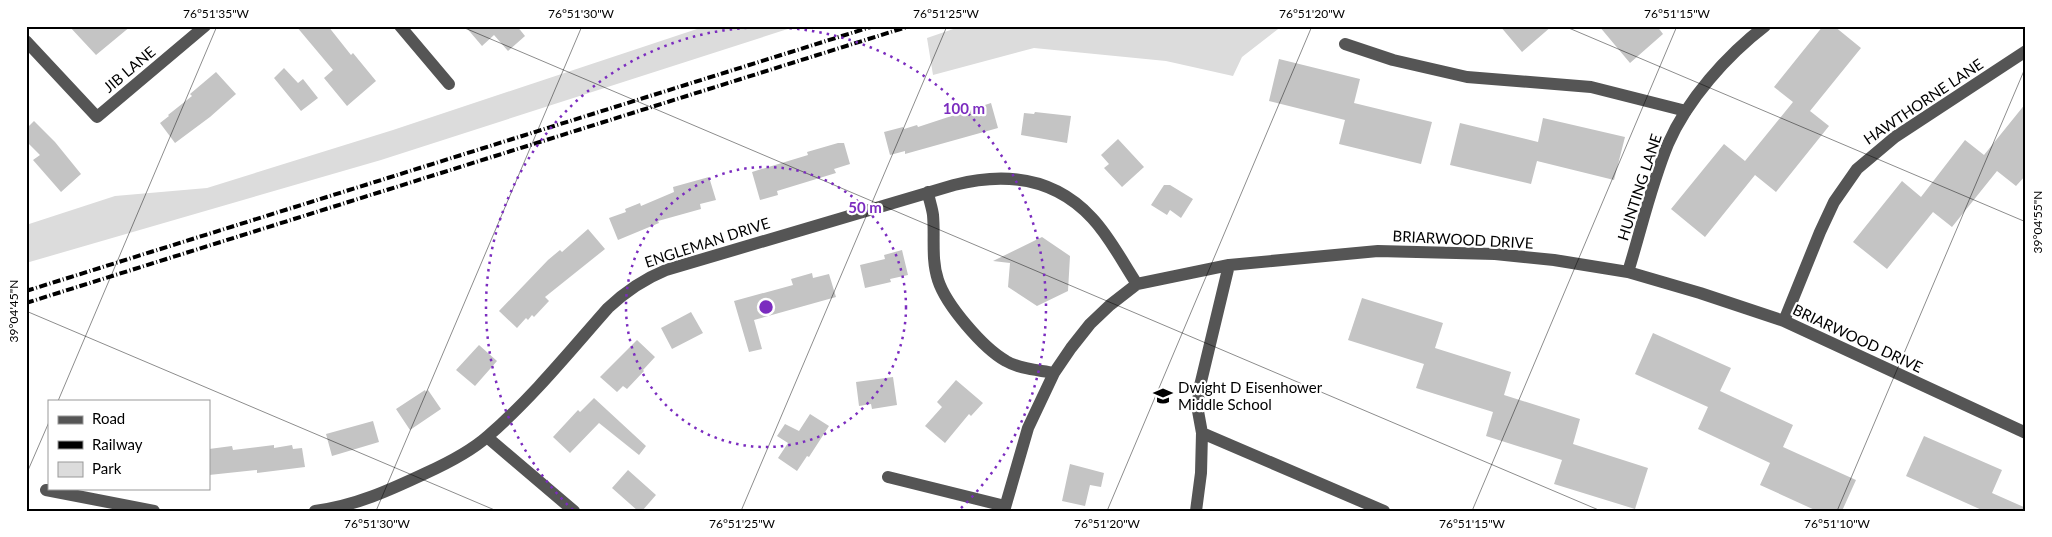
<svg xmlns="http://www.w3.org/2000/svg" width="2052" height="537" viewBox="0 0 2052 537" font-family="Lato,sans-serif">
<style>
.green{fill:#dcdcdc}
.building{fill:#c4c4c4}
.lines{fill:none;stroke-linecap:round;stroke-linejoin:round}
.minor{stroke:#555;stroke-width:12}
.rail{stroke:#000;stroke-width:4;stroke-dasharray:8 2.5 1 2.5;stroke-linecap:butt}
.ticks{fill:none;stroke:#000;stroke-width:1;stroke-opacity:0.45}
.ring{fill:none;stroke:#7b2cbf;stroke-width:2.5;stroke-dasharray:2.5 5}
.labels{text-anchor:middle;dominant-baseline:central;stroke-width:4.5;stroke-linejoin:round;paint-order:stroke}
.street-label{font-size:15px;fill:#000;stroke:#fff}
.poi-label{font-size:15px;fill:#000;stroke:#fff;text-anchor:start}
.centre{fill:#7b2cbf;stroke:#fff;stroke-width:2.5}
.ring-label{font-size:15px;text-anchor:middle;font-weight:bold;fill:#7b2cbf;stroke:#fff;stroke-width:4.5;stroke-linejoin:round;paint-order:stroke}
.neatline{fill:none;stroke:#000;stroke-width:2}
.ticks-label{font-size:12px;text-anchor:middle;fill:#000}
</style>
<rect width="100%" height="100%" fill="#fff"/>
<path class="green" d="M706,26H797L381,160L26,263V225L115,196L207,188L393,130Z
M962,26H1282L1242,57L1233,76L1166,61L1034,48L933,75L927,38Z"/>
<path class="building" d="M69,26H131L96,55Z
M296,26H328L351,55L353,53L376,81L347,106L324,78L333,70Z
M465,26H517L525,36L508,51L494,35L482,46Z
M1500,26H1552L1522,52Z
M1599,26H1657L1663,34L1630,63Z
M1823,26H1834L1861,48L1810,111L1829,126L1776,192L1755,175L1705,237L1671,209L1724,144L1745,161L1793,102L1774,87Z
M1279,59L1360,79L1354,103L1432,122L1421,164L1339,144L1345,120L1269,101Z
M284,68L298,83L303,79L318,98L301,111L274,78Z
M216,72L236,94L210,117L175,143L160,123L169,116L168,115L192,96L190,94Z
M991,103L998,128L905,154V151L890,155L884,132L903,127L904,129L917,125L918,127Z
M2026,103V175L2016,186L1997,171L1952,227L1933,212L1887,269L1853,242L1902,181L1921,197L1965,140L1984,155Z
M1035,112L1071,116L1067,143L1021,135L1024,113L1034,114Z
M1543,118L1625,137L1614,180L1537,161L1531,184L1450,165L1460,123L1538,142Z
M34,121L55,142L81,174L61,192L33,160L40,155L26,141V129Z
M1118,139L1144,167L1122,187L1104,168L1109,164L1101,155Z
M838,143H844L850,164L834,169L836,173L777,191L778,195L760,200L752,172L808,155L807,152Z
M709,177L716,200L700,204L701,209L658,221L659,223L618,240L609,218L626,212L625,209L640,203L641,206L674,192L673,187Z
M1164,185H1170L1193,199L1181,218L1170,210L1167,215L1151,205Z
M588,229L605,249L545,297L549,301L534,317L532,315L528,320L526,318L517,328L499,311L548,260L560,250L562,252Z
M1042,237L1070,256L1068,291L1037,306L1008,287L1010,263L993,261Z
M902,250L908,275L890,279L891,282L865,288L860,265L885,259L884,255Z
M812,273L813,278L829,274L836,297L754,320L762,349L749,352L734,301L793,285L791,279Z
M1362,298L1443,323L1435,348L1511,372L1504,395L1580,419L1573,444L1648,468L1635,509L1554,484L1562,460L1486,436L1493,412L1416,388L1424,364L1348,340Z
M691,312L703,333L672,349L661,328Z
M1653,333L1731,368L1720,391L1793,425L1783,447L1856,480L1842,511H1817L1760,485L1770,463L1698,429L1708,407L1635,374Z
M637,340L655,357L643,370L644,371L627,389L623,386L617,392L600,377Z
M479,345L497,361L475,386L456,370Z
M893,377L897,405L872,409L871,404L859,406L856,382Z
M956,380L983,403L971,416L969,414L945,443L925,426L942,407L937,402Z
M425,390L426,392L428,390L441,409L410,430L396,409Z
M594,398L646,446L639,455L599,423L570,453L553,437L578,410L580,412Z
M810,414L829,426L809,457L807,456L797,471L778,458L788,443L777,436L785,424L799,431Z
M373,421L379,442L332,456L326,434Z
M1924,436L2002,470L1992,493L2026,508V511H1984L1906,476Z
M274,445V448L292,445L293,449L302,448L305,467L257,473V470L209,475V449L232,446L233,450Z
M1070,464L1104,473L1101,487L1090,485L1085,506L1062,501Z
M628,470L656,495L642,511H638L612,488Z"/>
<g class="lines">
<path class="minor" d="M400,26L449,84
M26,41L97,117L205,26
M1345,44L1393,60L1467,77L1591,87L1686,111
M928,192C929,200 932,207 933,215C935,236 931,259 938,280C946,305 983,348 1006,361C1019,369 1039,370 1054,373
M1229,265L1199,390L1198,411L1202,433L1384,511
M1628,272C1641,230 1651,185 1668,144C1687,100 1727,55 1765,26
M1784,321L1820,232L1834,202L1857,169L1895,137L2026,51
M487,437L574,511
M888,477L1005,506
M46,490L154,511
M315,511C355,506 390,490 426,473C448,463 470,452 488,436C532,398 570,351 608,308C626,291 644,279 666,270L954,185C1005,172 1054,177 1092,218C1110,237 1123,263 1137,284
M1004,511L1028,428L1054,373L1071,348L1090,324L1110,305L1137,284L1229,265L1378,251L1495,254L1554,260L1628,272L1700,293L1784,321L2026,433
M1196,511L1201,473L1202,433"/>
<path class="rail" d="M26,291L874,26
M26,303L910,26"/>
</g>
<path class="ticks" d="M460,26L1601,511M1564,26L2026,222M26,311L497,511M58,401L217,26M26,475L49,422M376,511L582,26M741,511L947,26M1107,511L1312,26M1472,511L1677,26M1837,511L2026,66"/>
<g class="ring">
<circle cx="766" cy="307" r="140"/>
<path d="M573 510A280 280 0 1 1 959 510"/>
</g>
<defs>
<g id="school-bare" transform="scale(1.5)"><path d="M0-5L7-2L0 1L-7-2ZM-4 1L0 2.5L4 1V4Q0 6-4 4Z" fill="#000" stroke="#fff" stroke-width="2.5" paint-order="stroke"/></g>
</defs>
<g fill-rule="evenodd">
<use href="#school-bare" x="1163" y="396"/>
</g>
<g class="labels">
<g class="street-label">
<text transform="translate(129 69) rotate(-40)">JIB LANE</text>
<text transform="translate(1923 101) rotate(-34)">HAWTHORNE LANE</text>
<text transform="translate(1639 187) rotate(-72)">HUNTING LANE</text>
<text transform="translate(1463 239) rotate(3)">BRIARWOOD DRIVE</text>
<text transform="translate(707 242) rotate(-18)">ENGLEMAN DRIVE</text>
<text transform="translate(1858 338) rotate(25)">BRIARWOOD DRIVE</text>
</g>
<g class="poi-label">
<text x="1178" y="387">Dwight D Eisenhower<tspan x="1178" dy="17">Middle School</tspan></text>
</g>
</g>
<circle cx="766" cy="307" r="8" class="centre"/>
<g class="ring-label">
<text x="964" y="114">100 m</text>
<text x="865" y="213">50 m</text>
</g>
<rect width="2052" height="537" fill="none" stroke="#ffffff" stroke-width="55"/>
<rect x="48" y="400" width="162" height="90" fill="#ffffff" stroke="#999999"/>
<rect x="58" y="416" width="25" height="8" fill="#555555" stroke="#999999"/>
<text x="92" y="424" font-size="15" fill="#000000">Road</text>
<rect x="58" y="441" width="25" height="8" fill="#000000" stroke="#999999"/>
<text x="92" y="450" font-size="15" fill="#000000">Railway</text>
<rect x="58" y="462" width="25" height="15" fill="#dcdcdc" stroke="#999999"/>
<text x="92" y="474" font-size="15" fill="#000000">Park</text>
<rect x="28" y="28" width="1996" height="482" class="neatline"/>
<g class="ticks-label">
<text x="216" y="18">76°51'35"W</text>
<text x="581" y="18">76°51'30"W</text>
<text x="946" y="18">76°51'25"W</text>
<text x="1312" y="18">76°51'20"W</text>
<text x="1677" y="18">76°51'15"W</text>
<text transform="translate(2038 222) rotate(-90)" y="4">39°04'55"N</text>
<text transform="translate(14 311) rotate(-90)" y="4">39°04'45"N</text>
<text x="377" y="528">76°51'30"W</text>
<text x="742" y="528">76°51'25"W</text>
<text x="1107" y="528">76°51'20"W</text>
<text x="1472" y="528">76°51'15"W</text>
<text x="1837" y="528">76°51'10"W</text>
</g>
</svg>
